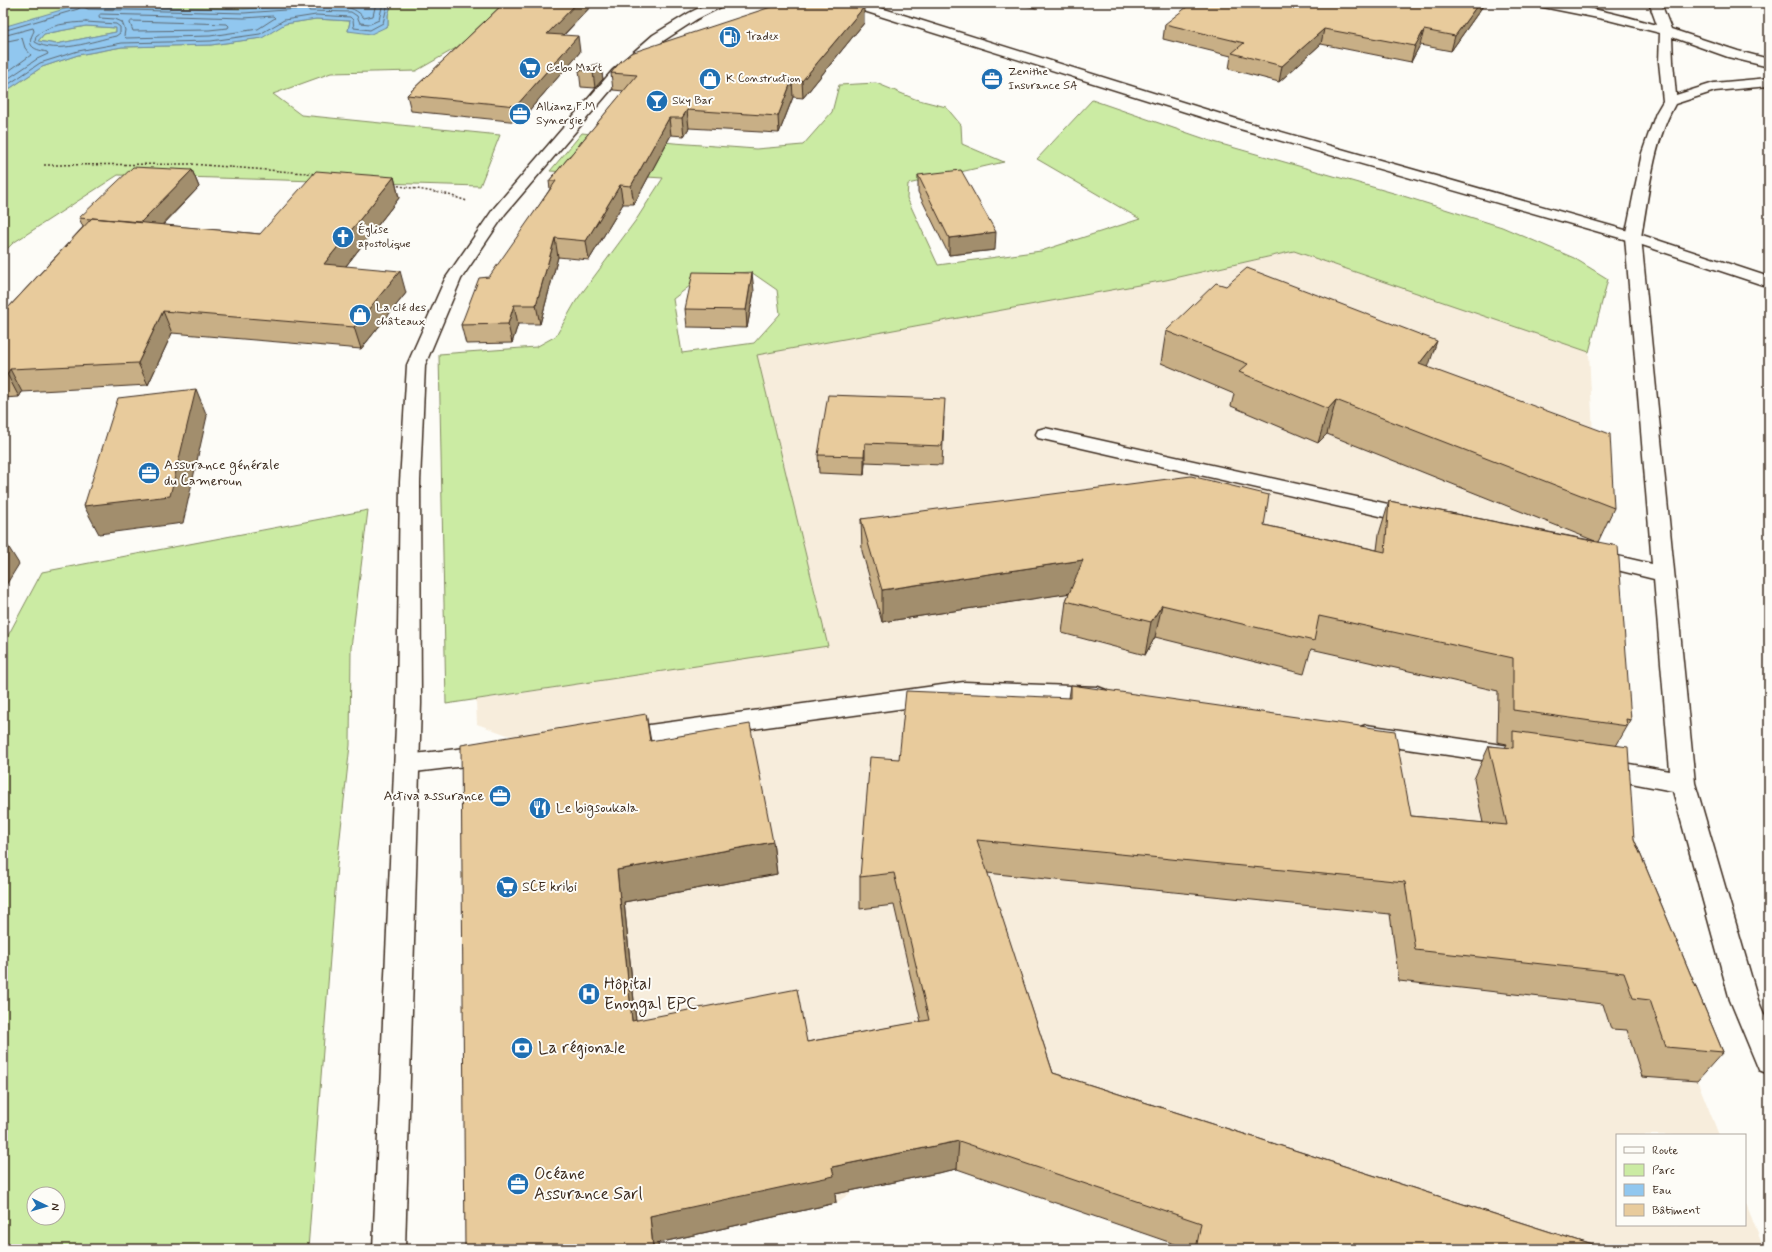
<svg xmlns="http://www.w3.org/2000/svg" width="1772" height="1252" viewBox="0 0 1772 1252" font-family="Mynerve,sans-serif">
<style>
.built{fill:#f7eddc}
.green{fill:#cbeba3;stroke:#838a60;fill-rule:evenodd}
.water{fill:#91c7ef;stroke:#6f889b;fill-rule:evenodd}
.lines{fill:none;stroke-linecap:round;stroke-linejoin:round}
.shore{stroke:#5d6972;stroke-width:1}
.minor-casing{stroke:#3b2a1e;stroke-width:3}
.major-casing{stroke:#3b2a1e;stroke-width:3}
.path{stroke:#3b2a1e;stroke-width:1.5;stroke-dasharray:2 2;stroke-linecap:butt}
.minor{fill:#fdfcf7;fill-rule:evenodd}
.major{fill:#fdfcf7;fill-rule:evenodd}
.wall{fill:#c8af86;stroke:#3b2a1e}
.shaded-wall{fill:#a28e6d;stroke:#3b2a1e}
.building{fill:#e8cb9c;stroke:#3b2a1e}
.labels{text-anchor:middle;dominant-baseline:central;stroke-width:4;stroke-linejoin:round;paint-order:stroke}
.far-poi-label{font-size:12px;fill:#3b2a1e;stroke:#fdfcf7;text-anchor:start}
.poi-label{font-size:14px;fill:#3b2a1e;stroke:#fdfcf7;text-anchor:start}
.near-poi-label{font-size:17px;fill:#3b2a1e;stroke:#fdfcf7;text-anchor:start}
</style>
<rect width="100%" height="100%" fill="#fdfcf7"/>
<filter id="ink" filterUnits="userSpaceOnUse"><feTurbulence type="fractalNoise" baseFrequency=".025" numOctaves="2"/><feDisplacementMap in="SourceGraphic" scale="8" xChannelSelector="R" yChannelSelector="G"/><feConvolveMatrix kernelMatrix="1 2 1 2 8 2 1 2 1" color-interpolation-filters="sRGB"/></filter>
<g filter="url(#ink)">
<path class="built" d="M1295,251L1589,352L1614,871L1719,1135H1617V1225H1745V1201L1764,1249H1189L957,1169L855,1190L836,1203L658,1243L513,737L477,724L476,700L828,645L757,355L1166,280Z"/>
<path class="green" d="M3,3H325L3,27Z
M401,3H503L491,28L416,71L331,73L273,94L301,115L500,135L480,186L118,175L13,243L3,253V93L42,67L78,55L122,47L211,45L261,38L284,24L316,19L350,21L348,31L388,26V15L391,6Z
M86,26L116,28V32L56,44L38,41L44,34Z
M876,83L915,99L946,107L961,125L962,144L1004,162L908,184L907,198L938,265L1041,251L1140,219L1037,159L1092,100L1214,142L1397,194L1502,227L1574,258L1608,279L1589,352L1294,251L1166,280L757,355L828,646L446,704L439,354L536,347L556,336L576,301L636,220L663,178L550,171L582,133L674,143L756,149L803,145L832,112L839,85ZM751,272L777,290L780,314L754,343L682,353L673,299L704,275Z
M368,510L351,648L350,745L337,865L308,1249H3V645L42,572ZM34,1194H58V1218H34Z"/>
<path class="water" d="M325,3H401L391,6L388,15V26L371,34L348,31L350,21L316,19L285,24L262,38L211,45L122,47L78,55L42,67L3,93V27L78,5L244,9ZM86,26L116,28V32L56,44L38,41L44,34Z"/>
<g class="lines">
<path class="shore" d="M309,3V11L351,12L357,16L360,23L370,24L379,20L383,3
M315,3C332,8 352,2 364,18L373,16L376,3
M101,14L244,18L273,16L275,18L258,29L210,36L126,38L124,36L125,30L122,22L115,19L100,18L99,16Z
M132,21L227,24L229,26L228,28L209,30L133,31L130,23Z
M86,22L116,24L120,27V33L116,36C93,41 56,55 35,42L36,36C49,24 69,23 86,22Z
M3,31L78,9L82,6L88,9L244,13L299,9L303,7L304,3
M3,36L33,28L34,31C26,46 32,49 47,52L48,54L37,59L3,82
M3,42L22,38L25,48L31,55L3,75
M3,88L40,63L78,51L122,43L211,41L260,34L284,20L316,15L350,17L353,20L354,28L370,30L383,23L388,3"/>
<g class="minor-casing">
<path id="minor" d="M1537,3C1578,3 1617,14 1657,25L1649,3H1661L1671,29L1738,51L1769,59V67L1728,57L1672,37L1673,62L1676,95L1714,83L1769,78V86L1715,91L1675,104C1653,143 1649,193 1641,237L1695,783L1758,1000L1769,1026V1074L1759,1070L1730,1000L1673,791L1600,777L1591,775L1588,768L1591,761L1600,759L1670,771L1654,579L1584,562L1581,557L1584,552L1591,550L1652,564L1625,237L1642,153L1656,113L1663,101L1659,62L1660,33L1608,20L1543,7L1539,6Z
M1045,428L1415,510L1422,512L1425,517L1422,522L1415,524L1038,438L1036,434L1038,430Z
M964,682L1098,687L1106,690L1110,696L1106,702L1098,705L964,700L620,747L612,744L608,738L612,732L620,729Z
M1366,725L1516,747L1525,749L1528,756L1525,763L1516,765L1366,743L1358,740L1354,734L1358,728Z
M491,745L499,747L503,754L499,761L491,763L406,773L397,771L394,764L397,757L406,755Z"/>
</g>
<g class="major-casing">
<path id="major" d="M709,3H725L723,6L697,19L663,41L622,77L505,214L461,279L425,365L420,482L421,703L405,1249H373L397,703L400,482L407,365L445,279L494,208L612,71L653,35L689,13Z
M846,3H865L1243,121L1639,234L1769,277V287L1627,240L1233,127L848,6Z"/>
</g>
<path class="path" d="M44,165L191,164L318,174
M394,185L446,194L467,201"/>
<use href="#minor" class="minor"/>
<use href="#major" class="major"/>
</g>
<path class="wall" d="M504,3H594L564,35L580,52L519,122L411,111L407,95Z
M1016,3H1043L1036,8Z
M1485,3L1451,51L1420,45L1411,62L1321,44L1279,82L1229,69L1231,56L1163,39L1165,24Z
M864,23L803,98L793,97L779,133L689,128L684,136L671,135L634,204H623L589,260L558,257L540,324H518L512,343L466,344L461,325L550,189L549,181L624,91L613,90L611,73Z
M600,63L603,79L595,88L581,87L579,70Z
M192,170L199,187L163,225L260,234L394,177L399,198L346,266L406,293L361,349L172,333L148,385L22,392L19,397L3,398V308H8L83,227L79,218Z
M918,175L995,250L949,255L918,192Z
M754,291L747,328L687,327L685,309Z
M1166,331L1428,367L1614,508L1598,542L1631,720L1616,746L1634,839L1723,1052L1697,1081L1642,1077L1627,1030L1611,1029L1603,1004L1399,981L1390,914L987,873L1053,1073L1604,1249H1189L957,1169L835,1194L836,1203L658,1243L465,1249L651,740L773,842L777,874L624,902L636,1020L807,1042L921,1022L894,905L860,909V877L899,759L1069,698L1071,685L1411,816L1483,823L1474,779L1489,746L1505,748L1507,744L1497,742L1498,691L1311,649L1304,674L1155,637L1145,655L1062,633L1066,601L1069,593L882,622L862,551L861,519L1264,525L1377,550L1379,534L1389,501L1595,541L1327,434L1318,443L1231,406L1234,394L1161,363Z
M944,417L942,465L865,462L864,475L819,473L818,455Z"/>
<path class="shaded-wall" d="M577,3H594L550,49L547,34Z
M1036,3H1043L1036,8Z
M1479,3H1485L1451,51L1455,36Z
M864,7V23L803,98L802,81Z
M1324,29L1321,44L1279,82L1282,66Z
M1424,30L1420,45L1411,62L1415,46Z
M578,36L580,52L519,122L516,106Z
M600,63L603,79L595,88L593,72Z
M792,80L793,97L779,133L778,116Z
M687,110L689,128L684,136L682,118Z
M669,118L671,135L634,204L631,186Z
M192,170L199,187L148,239L141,222Z
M394,177L399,198L331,285L324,264Z
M620,185L623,204L589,260L586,241Z
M996,232L995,250L949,255V238Z
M555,238L558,257L540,324L536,305Z
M400,271L406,293L361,349L354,327Z
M752,273L754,291L747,328L746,310Z
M514,305L518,324L512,343L508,324Z
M163,311L172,333L148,385L138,363Z
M1437,341L1426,374L1419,364Z
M10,369L22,392L19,397L7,374Z
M196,389L207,416L183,523L99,534L84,506Z
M1336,400L1327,434L1318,443L1328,409Z
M865,443V462L864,475V456Z
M3,538L19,564L3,590Z
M1083,560L1078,592L882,622V590Z
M1162,605L1155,637L1145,655L1151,622Z
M646,714L652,747L650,741Z
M773,842L777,874L624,902L639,1051L632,1021L617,870Z
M959,1141L957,1169L835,1194L836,1203L658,1243L659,1249H653L650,1216L832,1167Z"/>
<path class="building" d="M504,3H577L547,34L578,36L516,106L407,95Z
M783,3H853L864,7L802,81L792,80L778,116L687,110L682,118H669L631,186L620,185L586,241L555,238L536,305H514L508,324L461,325L479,278L489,277L556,181H549L637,75L611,73L621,61L631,53Z
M1192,3H1479L1455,36L1424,30L1415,46L1324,29L1282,66L1232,53L1244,43L1165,24Z
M600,63L593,72L579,70Z
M133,167L192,170L141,222L92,218L91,219L79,218Z
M961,170L996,232L949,238L918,175Z
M316,171L394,177L324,264L400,271L354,327L163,311L138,363L10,369L7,374H3V308H8L92,218L260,234Z
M1247,268L1437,341L1419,364L1610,434L1614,508L1336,400L1328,409L1239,372L1248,364L1166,331L1216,283L1226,286Z
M693,272L752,273L746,310L685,309Z
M196,389L170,496L84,506L118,398Z
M828,395L945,399L942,446L865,443L864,456L818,455Z
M1191,476L1269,495L1264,525L1385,552L1389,501L1618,546L1631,720L1626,719L1627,726L1513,710V658L1319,616L1314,641L1162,605L1151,622L1066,601L1083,560L882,590L861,519Z
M1071,685L1395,731L1411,816L1507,825L1489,746L1513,748V731L1628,747L1634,839L1723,1052L1666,1047L1650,1000L1633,998L1624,973L1415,950L1405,882L977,840L1053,1073L1604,1249H1196L1201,1223L959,1141L832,1167L834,1176L650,1216L653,1249H465L461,745L646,714L650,741L750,724L773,842L617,870L632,1021L797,989L807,1042L929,1020L894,873L860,877L870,757L899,759L906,691L1071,698Z"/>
</g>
<defs>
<g id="fuel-disc" transform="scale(1.15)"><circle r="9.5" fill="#1f6fb2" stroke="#fdfcf7"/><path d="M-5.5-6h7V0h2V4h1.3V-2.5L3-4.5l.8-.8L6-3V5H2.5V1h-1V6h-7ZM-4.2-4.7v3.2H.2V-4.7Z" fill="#fff"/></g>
<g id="supermarket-disc" transform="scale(1.15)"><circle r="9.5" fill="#1f6fb2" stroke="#fdfcf7"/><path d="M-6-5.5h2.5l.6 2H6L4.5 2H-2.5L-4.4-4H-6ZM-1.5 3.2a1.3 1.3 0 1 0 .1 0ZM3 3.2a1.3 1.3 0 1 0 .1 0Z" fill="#fff"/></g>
<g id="shop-disc" transform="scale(1.15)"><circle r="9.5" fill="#1f6fb2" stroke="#fdfcf7"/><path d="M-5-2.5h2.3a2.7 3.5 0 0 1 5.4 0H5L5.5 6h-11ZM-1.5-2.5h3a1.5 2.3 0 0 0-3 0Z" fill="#fff"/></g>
<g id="office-disc" transform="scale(1.15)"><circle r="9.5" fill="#1f6fb2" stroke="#fdfcf7"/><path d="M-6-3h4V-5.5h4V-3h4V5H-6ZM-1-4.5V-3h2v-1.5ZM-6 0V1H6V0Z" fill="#fff"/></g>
<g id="bar-disc" transform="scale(1.15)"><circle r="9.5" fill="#1f6fb2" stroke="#fdfcf7"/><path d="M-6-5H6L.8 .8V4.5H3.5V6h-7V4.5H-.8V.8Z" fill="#fff"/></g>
<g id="church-disc" transform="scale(1.15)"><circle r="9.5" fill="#1f6fb2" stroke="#fdfcf7"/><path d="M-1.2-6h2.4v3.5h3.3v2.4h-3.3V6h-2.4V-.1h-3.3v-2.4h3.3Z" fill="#fff"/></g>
<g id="restaurant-disc" transform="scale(1.15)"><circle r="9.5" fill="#1f6fb2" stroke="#fdfcf7"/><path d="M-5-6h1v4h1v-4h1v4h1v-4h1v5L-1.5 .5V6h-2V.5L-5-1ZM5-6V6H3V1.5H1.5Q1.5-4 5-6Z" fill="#fff"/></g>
<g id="hospital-disc" transform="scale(1.15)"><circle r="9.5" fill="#1f6fb2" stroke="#fdfcf7"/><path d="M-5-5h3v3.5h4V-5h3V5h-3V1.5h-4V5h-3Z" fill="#fff"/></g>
<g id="bank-disc" transform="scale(1.15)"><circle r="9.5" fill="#1f6fb2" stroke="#fdfcf7"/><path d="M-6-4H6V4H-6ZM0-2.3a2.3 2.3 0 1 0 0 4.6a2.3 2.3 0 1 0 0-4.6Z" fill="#fff"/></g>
</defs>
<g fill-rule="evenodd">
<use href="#fuel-disc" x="730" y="37"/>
<use href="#supermarket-disc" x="530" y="68"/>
<use href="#shop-disc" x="710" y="79"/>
<use href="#office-disc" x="992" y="79"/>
<use href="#bar-disc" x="657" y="101"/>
<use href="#office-disc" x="520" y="114"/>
<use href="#church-disc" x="343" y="237"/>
<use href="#shop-disc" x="360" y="315"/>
<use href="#office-disc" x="149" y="473"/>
<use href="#office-disc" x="500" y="796"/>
<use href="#restaurant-disc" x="540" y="808"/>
<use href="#supermarket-disc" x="507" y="887"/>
<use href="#hospital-disc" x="589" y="994"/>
<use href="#bank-disc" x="522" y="1048"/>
<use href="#office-disc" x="518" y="1184"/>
</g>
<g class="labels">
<g class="far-poi-label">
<text x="746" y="37">Tradex</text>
<text x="546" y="68">Cebo Mart</text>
<text x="1008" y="72">Zenithe<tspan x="1008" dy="14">Insurance SA</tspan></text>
<text x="726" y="79">K Construction</text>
<text x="672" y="101">Sky Bar</text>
<text x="536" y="107">Allianz F.M<tspan x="536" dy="14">Synergie</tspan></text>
<text x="358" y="230">Église<tspan x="358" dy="14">apostolique</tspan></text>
<text x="376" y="308">La clé des<tspan x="376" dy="14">châteaux</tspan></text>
</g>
<g class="poi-label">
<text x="164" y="465">Assurance générale<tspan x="164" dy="16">du Cameroun</tspan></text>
<text x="484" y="796" text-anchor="end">Activa assurance</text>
<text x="556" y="808">Le bigsoukala</text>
<text x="522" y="887">SCE kribi</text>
</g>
<g class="near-poi-label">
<text x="604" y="984">Hôpital<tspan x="604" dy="20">Enongal EPC</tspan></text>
<text x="538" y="1048">La régionale</text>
<text x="534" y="1174">Océane<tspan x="534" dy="20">Assurance Sarl</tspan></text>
</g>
</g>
<rect width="1772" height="1252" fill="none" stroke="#fdfcf7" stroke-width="16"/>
<rect x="8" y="8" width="1756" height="1236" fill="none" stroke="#3b2a1e" stroke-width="1.5" filter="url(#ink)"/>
<rect x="1616" y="1134" width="130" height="92" fill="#fdfcf7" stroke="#afa8a0"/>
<rect x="1624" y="1147" width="20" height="6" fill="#fdfcf7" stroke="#afa8a0"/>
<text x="1652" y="1154" font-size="12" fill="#3b2a1e">Route</text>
<rect x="1624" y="1164" width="20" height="12" fill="#cbeba3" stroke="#afa8a0"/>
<text x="1652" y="1174" font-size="12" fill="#3b2a1e">Parc</text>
<rect x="1624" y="1184" width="20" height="12" fill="#91c7ef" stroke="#afa8a0"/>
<text x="1652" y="1194" font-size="12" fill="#3b2a1e">Eau</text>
<rect x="1624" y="1204" width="20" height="12" fill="#e8cb9c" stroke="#afa8a0"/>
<text x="1652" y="1214" font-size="12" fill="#3b2a1e">Bâtiment</text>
<g transform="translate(46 1206) rotate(95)"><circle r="19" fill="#fdfcf7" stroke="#afa8a0"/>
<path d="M0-3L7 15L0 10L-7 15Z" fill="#1f6fb2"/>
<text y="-6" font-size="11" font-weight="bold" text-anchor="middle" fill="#3b2a1e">N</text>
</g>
</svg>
